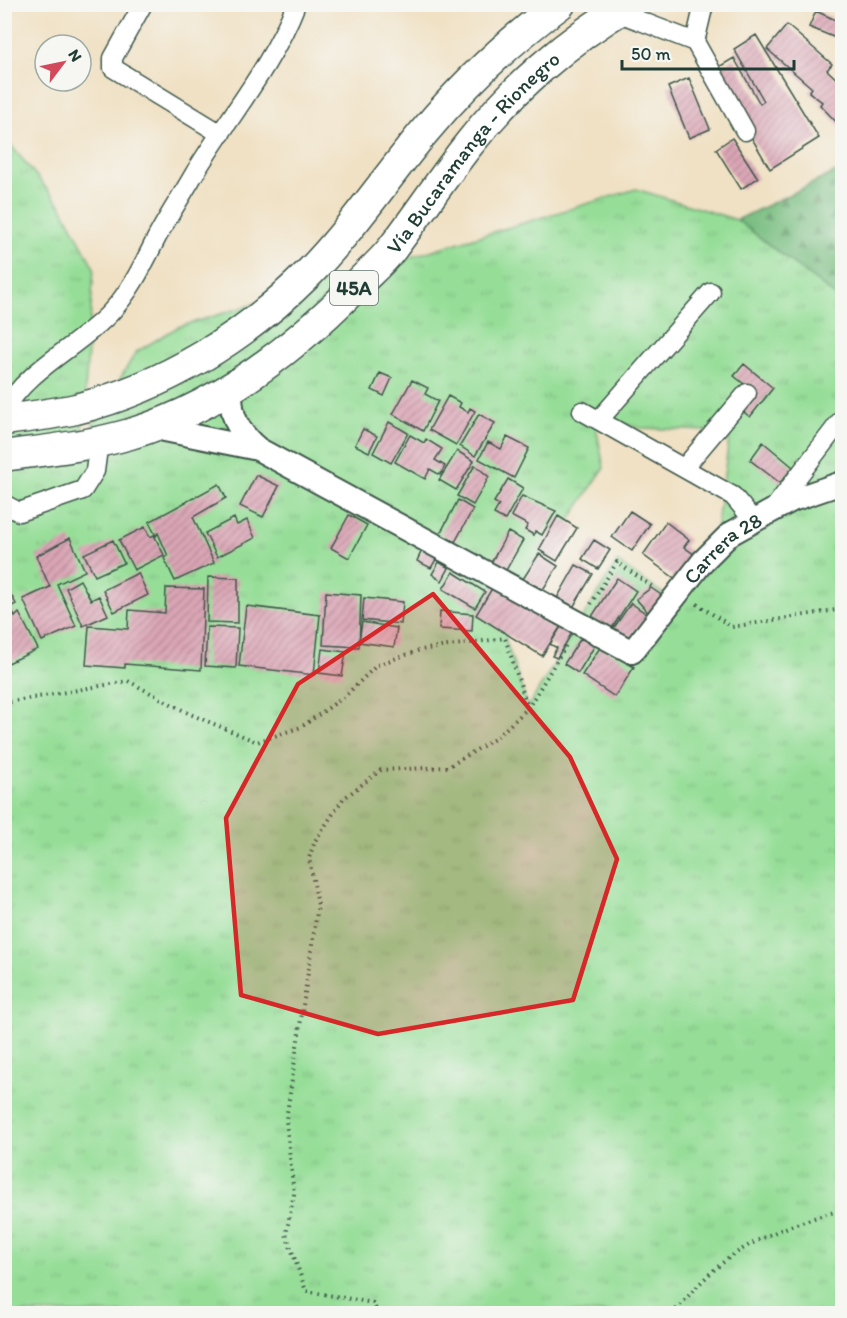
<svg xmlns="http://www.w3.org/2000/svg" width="847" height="1318" viewBox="0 0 847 1318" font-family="Itim,sans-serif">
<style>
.grass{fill:url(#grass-tufts);stroke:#5a8e66;stroke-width:1.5;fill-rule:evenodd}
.forest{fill:url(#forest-firs);stroke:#4c7d5a;stroke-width:1.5}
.building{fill:url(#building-hatch)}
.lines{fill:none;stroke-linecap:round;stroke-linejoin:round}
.minor-casing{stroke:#3e564a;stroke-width:21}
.tertiary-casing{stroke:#3e564a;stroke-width:26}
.trunk-casing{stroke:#3e564a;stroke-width:33}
.path{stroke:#3e564a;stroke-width:4;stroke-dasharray:1.5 4.5;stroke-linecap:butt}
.minor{stroke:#fff;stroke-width:18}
.tertiary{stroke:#fff;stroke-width:22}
.trunk{stroke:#fff;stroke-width:30}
.marked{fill:#d62828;fill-opacity:0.2;stroke:#d62828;stroke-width:4.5;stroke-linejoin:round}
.labels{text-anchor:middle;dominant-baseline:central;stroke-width:6;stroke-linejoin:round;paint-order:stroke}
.shield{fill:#f6f6f2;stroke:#60746d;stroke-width:1.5}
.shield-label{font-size:20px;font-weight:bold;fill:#1f3d34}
.street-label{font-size:21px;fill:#1f3d34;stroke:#f6f6f2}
</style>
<defs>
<pattern id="grass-tufts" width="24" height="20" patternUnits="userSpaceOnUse" patternTransform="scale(1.5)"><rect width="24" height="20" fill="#96de98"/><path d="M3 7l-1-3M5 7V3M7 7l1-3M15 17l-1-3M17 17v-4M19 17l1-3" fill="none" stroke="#81bf84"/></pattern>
<pattern id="forest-firs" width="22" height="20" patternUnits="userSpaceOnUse" patternTransform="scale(1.5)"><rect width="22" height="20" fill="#78bd80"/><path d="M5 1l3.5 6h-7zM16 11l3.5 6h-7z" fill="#629b6a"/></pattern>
<pattern id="building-hatch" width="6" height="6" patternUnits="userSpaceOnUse" patternTransform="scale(1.5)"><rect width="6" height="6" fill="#dba6b6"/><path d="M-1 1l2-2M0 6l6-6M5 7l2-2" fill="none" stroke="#b18895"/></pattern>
</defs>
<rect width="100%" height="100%" fill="#f6f6f2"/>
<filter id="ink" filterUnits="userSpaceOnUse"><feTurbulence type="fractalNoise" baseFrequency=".0167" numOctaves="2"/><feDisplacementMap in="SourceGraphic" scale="12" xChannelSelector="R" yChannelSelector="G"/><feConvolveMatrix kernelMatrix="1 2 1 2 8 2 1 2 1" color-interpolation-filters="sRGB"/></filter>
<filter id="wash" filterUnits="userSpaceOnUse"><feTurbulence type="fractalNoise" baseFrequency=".008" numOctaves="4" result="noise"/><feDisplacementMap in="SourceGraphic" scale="24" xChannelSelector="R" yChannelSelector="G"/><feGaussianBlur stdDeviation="1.35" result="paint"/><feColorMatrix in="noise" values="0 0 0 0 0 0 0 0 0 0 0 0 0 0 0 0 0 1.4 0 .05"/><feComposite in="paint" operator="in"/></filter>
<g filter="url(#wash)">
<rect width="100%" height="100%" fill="#f0e1c4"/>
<path class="grass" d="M4,137L62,207L94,268L81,445L136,352L178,327L636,189L737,220L842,301V1313H5ZM594,416L640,428L730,432L711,568L674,601L617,562L528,707L505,638L555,542L604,468Z"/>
<path class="forest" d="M842,169V301L737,220Z"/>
<g id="blocks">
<path class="building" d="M816,11L842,23L838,39L809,27Z
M787,25L832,64L827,70L842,84V128L820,105L822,102L809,92L812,88L767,49Z
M756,35L819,138L770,169L712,71L734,58L760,104L764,101L734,49Z
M689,78L710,129L689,138L668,87Z
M732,138L758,178L741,189L716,149Z
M744,364L773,388L750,417L740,409L754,392L734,376Z
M380,373L392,378L384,396L372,390Z
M412,380L428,388L425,394L438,401L423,431L393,414Z
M448,396L461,403L459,407L468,412L470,408L475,411L456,445L429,430Z
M479,414L495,423L475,456L460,446Z
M389,422L408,433L391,463L373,453Z
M363,429L377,436L369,452L355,445Z
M410,435L424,443L426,439L442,449L435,460L445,466L440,475L430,469L425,479L395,462Z
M507,437L529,448L514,478L479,459L488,442L501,449Z
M763,442L793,467L780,483L750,460Z
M457,451L474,461L456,490L439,480Z
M475,465L489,477L473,505L457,496Z
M256,475L279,486L263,517L240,506Z
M508,479L523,488L505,520L494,514L499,505L494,502Z
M219,484L226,498L193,517L214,563L175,581L164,558L168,556L158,533L156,536L149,522Z
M522,496L556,511L542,535L535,531L534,535L525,530L528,525L511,516Z
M458,500L473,509L455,542L440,534Z
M630,511L650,524L632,551L612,537Z
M349,515L367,525L349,558L331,548Z
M558,516L577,528L557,561L539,550Z
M234,518L237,525L247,520L255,538L217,557L205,533Z
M666,522L689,540L684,547L695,555L677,580L643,555Z
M145,527L150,537L154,535L164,555L134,570L119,540Z
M508,532L523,540L505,572L491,563Z
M70,538L85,571L57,584L76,626L42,641L23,599L50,587L36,556Z
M113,540L124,563L95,576L84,554Z
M594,540L610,550L598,569L582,559Z
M423,548L438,556L431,568L417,561Z
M539,554L558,566L542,591L523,579Z
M439,562L449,568L442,581L432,574Z
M576,565L593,574L572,609L556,600Z
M453,572L485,592L475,608L443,589Z
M138,573L148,595L114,612L103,590Z
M208,577L238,578V623L207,622Z
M617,578L636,591L610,631L591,618Z
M80,580L91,600L99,596L108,615L83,626L66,588Z
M4,582L16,604L10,607L15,617L19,613L38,649L4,665Z
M494,585L561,626L542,656L476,615Z
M166,588L204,589L201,670L125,664V668L86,665L89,626L128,629L129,610L165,613Z
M651,588L670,601L653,618L636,599Z
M326,592L361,595L359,647L323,645Z
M364,598L403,602L401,624L362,620Z
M631,603L648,615L627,644L611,632Z
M246,606L320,615L314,675L239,666Z
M440,611L473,614L472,631L439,629Z
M362,622L397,628L394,647L359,642Z
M564,622L573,631L557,658L552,656L557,648L550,644Z
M207,627L238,628L236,668L205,666Z
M581,638L594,647L578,673L564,664Z
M601,646L634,667L615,697L582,675Z
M322,649L346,652L342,676L319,673Z"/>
</g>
</g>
<g filter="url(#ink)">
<use href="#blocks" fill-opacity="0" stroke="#3e564a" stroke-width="1.5"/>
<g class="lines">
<g class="minor-casing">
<path id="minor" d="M143,4L113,58V68L221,134
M704,4L695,42L745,131
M617,12L695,42
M4,411C27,369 78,347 110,313C131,291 143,265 156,239C167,218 181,197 193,176C227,119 272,67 296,4
M582,411L733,496L754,521
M599,420L711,292
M684,468L747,393
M4,504L19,512L83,490L95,471L99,441
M774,508L842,419"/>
</g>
<g class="tertiary-casing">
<g id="tertiary">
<path id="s1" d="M231,389C230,416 238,432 258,449L632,652L703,561L730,534L792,500L842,483"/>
<path d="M150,427L258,449"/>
</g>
</g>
<g class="trunk-casing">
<g id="trunk">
<path d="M4,420C28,417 53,414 76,409C165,387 245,337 309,273C351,230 386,178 424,132C464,84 509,41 560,4"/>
<path id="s2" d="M4,456C46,450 89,446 130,434C217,408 293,350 356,286C367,274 381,263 391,250C418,215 442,178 469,144C512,89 569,39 630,4"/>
</g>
</g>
<path class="path" d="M591,604L617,562L654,588
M697,604L732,627L842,609
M4,703L128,681L190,714L257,742L301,727L344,697L377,665L420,650L505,638L528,708L568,642
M378,1314L373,1303L306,1291L286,1234L294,1194L286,1120L318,905L309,858L315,841L343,799L381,770L448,767L496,738L528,708
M672,1314C686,1299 699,1283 714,1270C750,1238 797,1222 842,1210"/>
<use href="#minor" class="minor"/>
<use href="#tertiary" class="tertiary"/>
<use href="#trunk" class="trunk"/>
</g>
</g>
<path class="marked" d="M433,594L570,757L617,859L573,1000L378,1034L241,995L226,818L298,684Z"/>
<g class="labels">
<rect class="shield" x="330" y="271" width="48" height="34" rx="4.5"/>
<g class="shield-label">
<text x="354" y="288">45A</text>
</g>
<g class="street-label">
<text stroke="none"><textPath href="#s2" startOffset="579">Vía Bucaramanga - Rionegro</textPath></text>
<text stroke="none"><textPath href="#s1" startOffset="633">Carrera 28</textPath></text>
</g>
</g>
<rect width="847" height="1318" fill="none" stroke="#f6f6f2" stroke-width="24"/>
<g transform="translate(63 63) rotate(58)"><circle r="28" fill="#f6f6f2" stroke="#a0aca6" stroke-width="1.5"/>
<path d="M0-4.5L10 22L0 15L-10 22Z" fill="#d1495b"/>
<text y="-9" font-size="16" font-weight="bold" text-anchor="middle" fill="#1f3d34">N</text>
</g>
<path d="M622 60v9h172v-9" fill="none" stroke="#1f3d34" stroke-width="3"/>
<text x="631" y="60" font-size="18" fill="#1f3d34" stroke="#f6f6f2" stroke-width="4.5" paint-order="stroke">50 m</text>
</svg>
